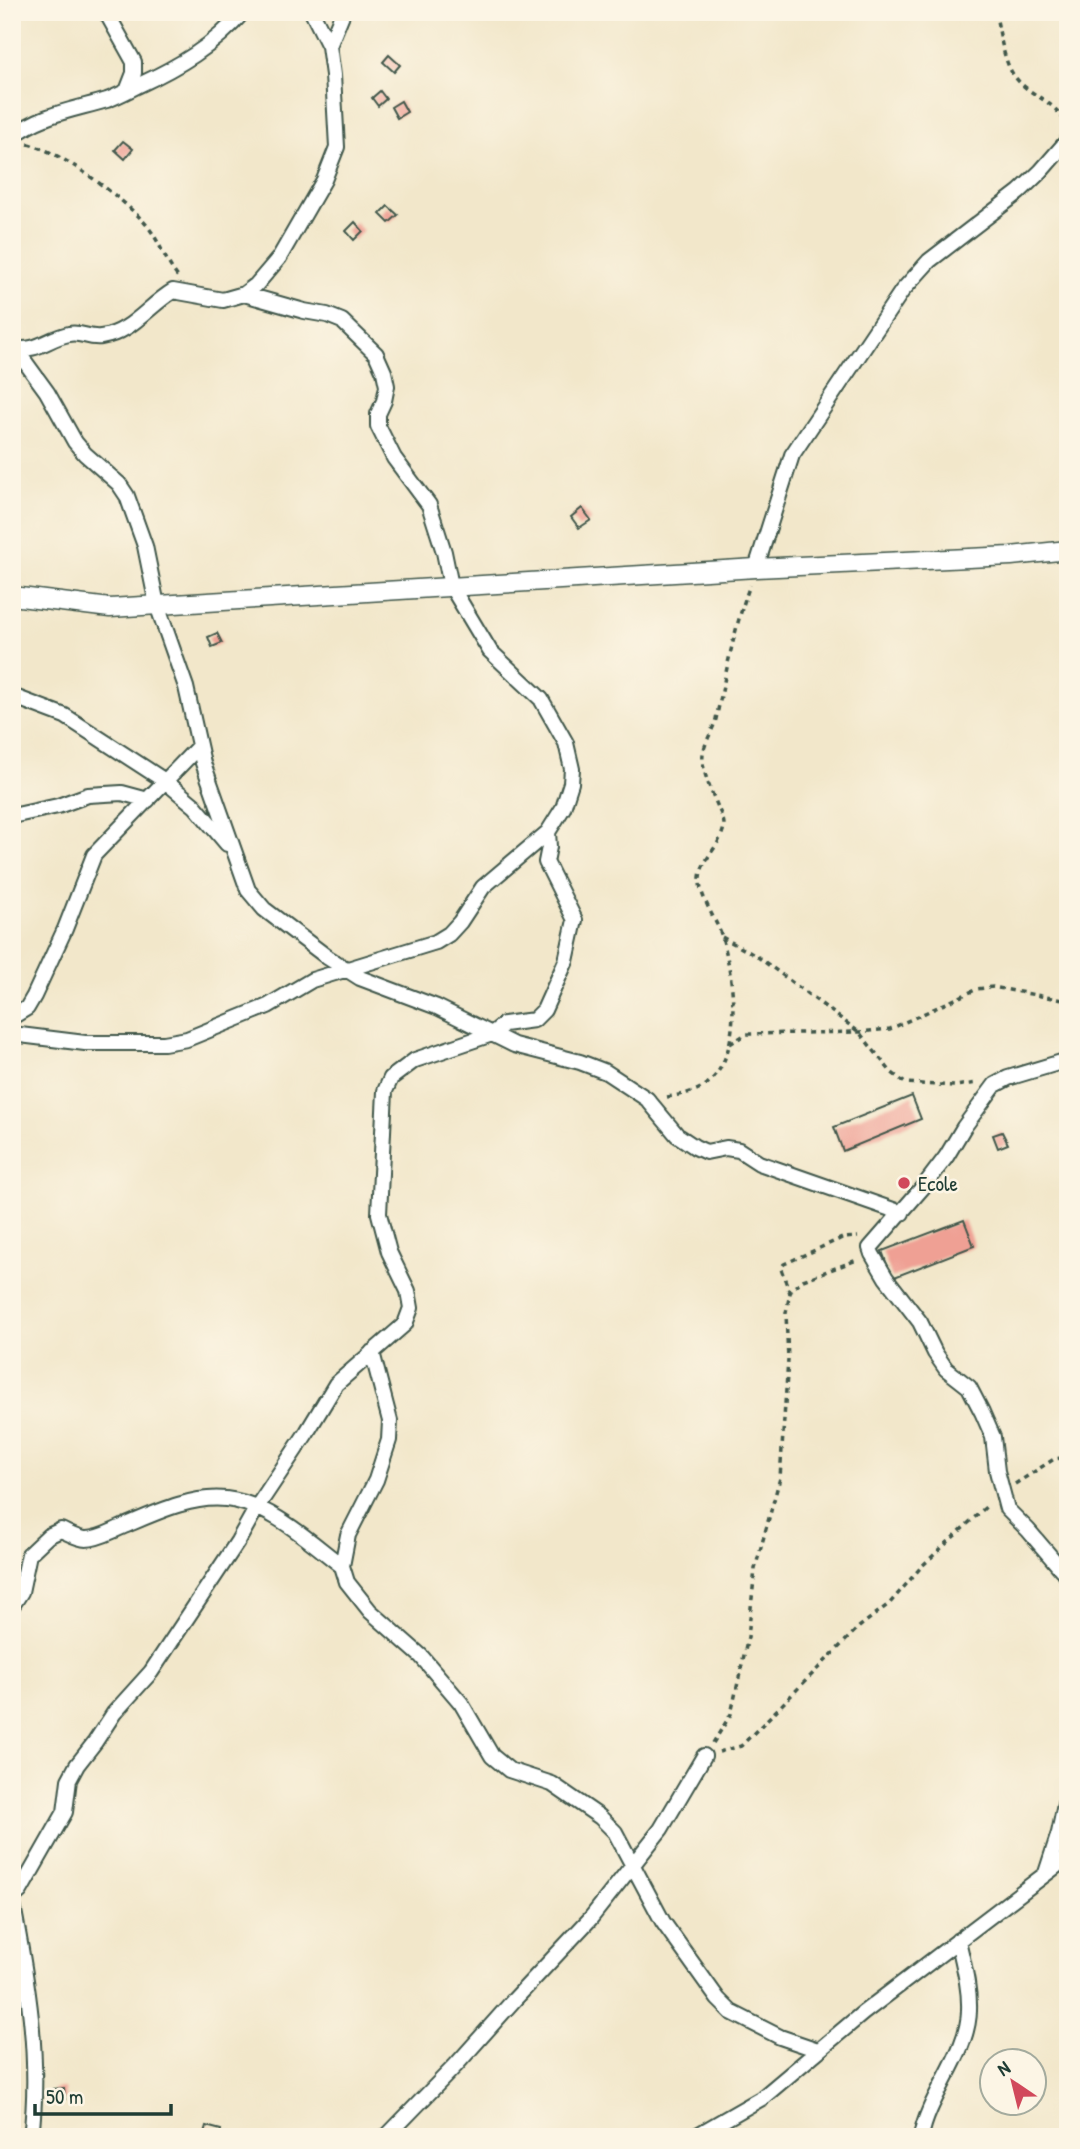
<svg xmlns="http://www.w3.org/2000/svg" width="1080" height="2149" viewBox="0 0 1080 2149" font-family="'Patrick Hand',sans-serif">
<style>
.building{fill:#efa094}
.lines{fill:none;stroke-linecap:round;stroke-linejoin:round}
.minor-casing{stroke:#3f564a;stroke-width:18}
.tertiary-casing{stroke:#3f564a;stroke-width:21}
.path{stroke:#3f564a;stroke-width:3.5;stroke-dasharray:5 5;stroke-linecap:butt}
.minor{stroke:#fff;stroke-width:14}
.tertiary{stroke:#fff;stroke-width:18}
.poi-dot{fill:#d1495b;stroke:#fcf5e5;stroke-width:2.5}
.labels{text-anchor:middle;dominant-baseline:central;stroke-width:5;stroke-linejoin:round;paint-order:stroke}
.poi-label{font-size:21px;fill:#1f3d34;stroke:#fcf5e5;text-anchor:start}
</style>
<rect width="100%" height="100%" fill="#fcf5e5"/>
<filter id="ink" filterUnits="userSpaceOnUse"><feTurbulence type="fractalNoise" baseFrequency=".0143" numOctaves="2"/><feDisplacementMap in="SourceGraphic" scale="14" xChannelSelector="R" yChannelSelector="G"/><feConvolveMatrix kernelMatrix="1 2 1 2 8 2 1 2 1" color-interpolation-filters="sRGB"/></filter>
<filter id="wash" filterUnits="userSpaceOnUse"><feTurbulence type="fractalNoise" baseFrequency=".00686" numOctaves="4" result="noise"/><feDisplacementMap in="SourceGraphic" scale="28" xChannelSelector="R" yChannelSelector="G"/><feGaussianBlur stdDeviation="1.57" result="paint"/><feColorMatrix in="noise" values="0 0 0 0 0 0 0 0 0 0 0 0 0 0 0 0 0 1.4 0 .05"/><feComposite in="paint" operator="in"/></filter>
<g filter="url(#wash)">
<rect width="100%" height="100%" fill="#f2e7ca"/>
<g id="blocks">
<path class="building" d="M389,55L400,65L394,72L383,62Z
M380,91L386,99L378,106L372,98Z
M401,101L407,112L397,118L391,107Z
M123,141L133,149L125,159L115,150Z
M388,206L398,215L389,223L380,214Z
M355,222L363,231L354,240L346,231Z
M582,508L591,520L579,528L571,517Z
M217,633L222,643L212,647L208,637Z
M912,1096L921,1119L843,1151L834,1127Z
M1002,1132L1008,1144L998,1148L993,1135Z
M964,1220L974,1246L892,1278L882,1251Z
M64,2088L65,2099H54L53,2089Z
M206,2126L221,2130L220,2136L204,2133Z"/>
</g>
</g>
<g filter="url(#ink)">
<use href="#blocks" fill-opacity="0" stroke="#3f564a" stroke-width="2"/>
<g class="lines">
<g class="minor-casing">
<path id="minor" d="M106,12L134,62V73L127,91
M329,46L343,12
M12,137C40,114 74,110 107,100C118,96 127,91 137,86C178,67 214,46 243,12
M12,340L15,348L47,392L75,442L85,454L119,484L127,496L145,546L157,605L186,687L203,763L248,890L264,909L327,957L360,978L437,1007L514,1045L580,1062L606,1072L647,1099L677,1135L695,1147L706,1152L726,1148L739,1150L759,1163L902,1213
M12,348C38,353 47,338 69,334C80,331 89,339 101,337C131,333 148,306 173,291L223,300L244,294L256,285L279,258L324,180L337,147L333,75L329,46L312,12
M756,568L792,455L902,291L929,261L1019,192L1041,171L1068,140
M12,696L65,716L165,781L195,806L227,844
M12,816L58,806L88,795L122,793L148,800
M12,1017L27,1008L34,996L65,929L94,855L199,746
M12,1034L85,1043H164L187,1039L268,1006L312,980L436,942L449,934L460,922L483,887L548,832L563,808L571,783L572,769L566,743L541,699L490,651L451,586L444,552L429,505L394,458L378,426V414L384,401L387,386L384,372L376,354L342,321L327,315L304,311L244,294
M1068,1060L1008,1078L995,1085L964,1127L946,1157L924,1186L870,1248L872,1254L886,1278L920,1322L935,1353L946,1369L969,1387L982,1412L993,1437L997,1471L1007,1509L1028,1530L1068,1577
M372,1352L390,1421L389,1440L376,1480L348,1535L342,1566L347,1582L370,1611L421,1656L461,1703L492,1756L509,1770L552,1784L600,1817L615,1832L663,1922L718,1999L731,2012L780,2037L818,2050
M12,1606L21,1592L29,1554L48,1536L61,1530C68,1533 78,1539 86,1539C98,1539 112,1531 122,1527C153,1514 191,1495 226,1499C270,1504 308,1540 342,1566
M1046,1873L1059,1833L1068,1790
M12,1898L20,1891L65,1812L69,1780L77,1765L95,1742L114,1713L151,1672L238,1541L257,1507L307,1432L336,1384L405,1324L411,1308L408,1291L389,1252L379,1214L385,1091L391,1078L415,1060L492,1034L504,1024L534,1020L544,1010L566,961L575,920L546,862L549,847L548,832
M12,1900C27,1978 41,2057 31,2137
M386,2137L456,2065L514,2000L590,1919L661,1829L704,1756
M694,2137L762,2098L863,2013L1068,1857
M921,2137C928,2096 969,2052 969,2010C970,1987 963,1963 958,1940"/>
</g>
<g class="tertiary-casing">
<path id="tertiary" d="M12,596L110,608L756,568L1011,556L1068,550"/>
</g>
<path class="path" d="M995,12C1000,31 1003,62 1015,77C1030,97 1057,100 1067,127
M28,144C62,152 120,196 144,222C159,238 164,260 178,277
M722,937L758,957L859,1032L891,1072L905,1083L955,1086L978,1083
M730,1044L746,1034L859,1032L890,1029L977,989L993,987L1068,1001
M667,1097C680,1095 697,1092 707,1084C744,1053 734,978 722,937C717,920 698,895 700,878C701,859 723,844 724,825C724,820 721,814 719,810C713,794 701,772 703,754C705,742 713,730 716,719C726,674 734,628 750,585
M790,1293L781,1269L784,1264L842,1238L858,1237
M1015,1484L1054,1459L1068,1457
M713,1743L731,1714L748,1637L755,1569L780,1478L788,1360L786,1313L790,1293L793,1288L803,1280L857,1260
M719,1752L741,1746L859,1627L890,1603L922,1566L989,1504"/>
<use href="#minor" class="minor"/>
<use href="#tertiary" class="tertiary"/>
</g>
</g>
<circle class="poi-dot" cx="904" cy="1183" r="7"/>
<g class="labels">
<g class="poi-label">
<text x="918" y="1183">Ecole</text>
</g>
</g>
<rect width="1080" height="2149" fill="none" stroke="#fcf5e5" stroke-width="42"/>
<g transform="translate(1013 2082) rotate(325)"><circle r="33" fill="#fcf5e5" stroke="#a4ab9e" stroke-width="2"/>
<path d="M0-5L12 26L0 18L-12 26Z" fill="#d1495b"/>
<text y="-10" font-size="19" font-weight="bold" text-anchor="middle" fill="#1f3d34">N</text>
</g>
<path d="M35 2104v10h136v-10" fill="none" stroke="#1f3d34" stroke-width="3.5"/>
<text x="46" y="2104" font-size="21" fill="#1f3d34" stroke="#fcf5e5" stroke-width="5" paint-order="stroke">50 m</text>
</svg>
